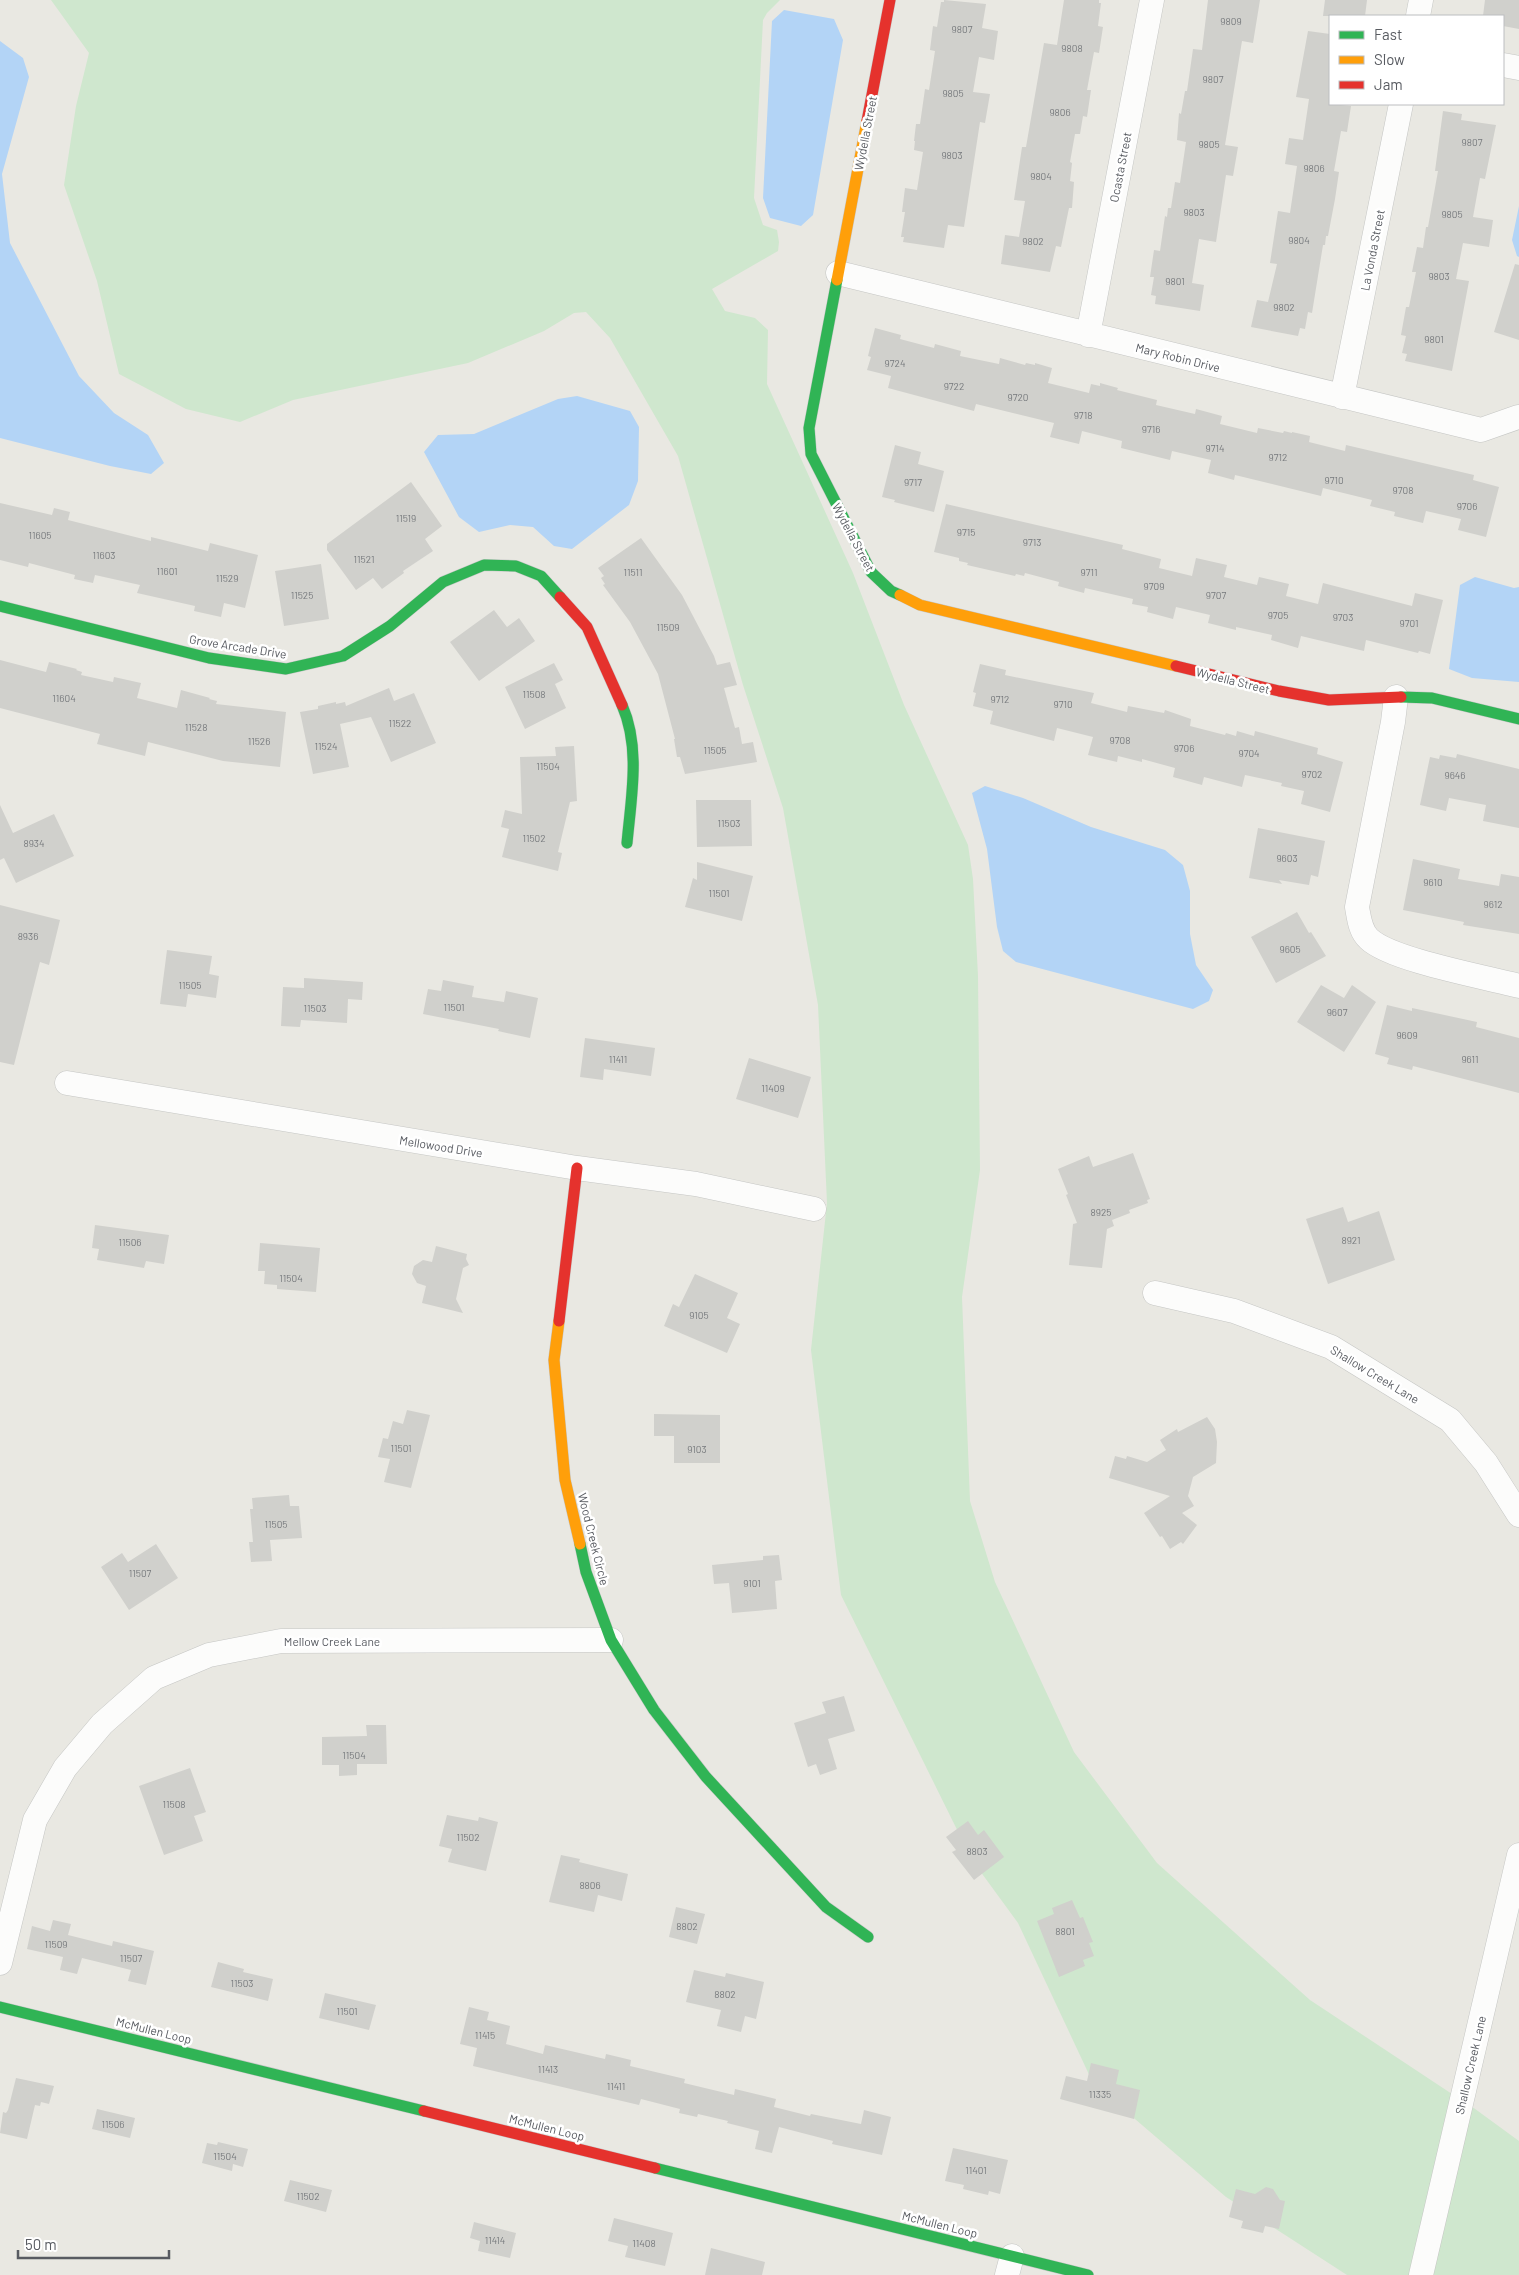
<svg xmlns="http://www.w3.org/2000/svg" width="1519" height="2275" viewBox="0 0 1519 2275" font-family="Barlow,sans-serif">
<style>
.green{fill:#cfe7ce}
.water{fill:#b3d4f6}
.building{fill:#d0d0cc}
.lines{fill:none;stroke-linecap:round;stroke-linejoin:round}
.street-casing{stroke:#c5c6c4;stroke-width:25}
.fast-casing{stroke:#c7c7c7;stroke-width:12}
.slow-casing{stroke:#c7c7c7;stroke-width:12}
.jam-casing{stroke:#c7c7c7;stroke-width:12}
.street{stroke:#fcfcfb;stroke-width:24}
.fast{stroke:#30b455;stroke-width:11}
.slow{stroke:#ff9f0a;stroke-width:11}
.jam{stroke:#e5322d;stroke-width:11}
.labels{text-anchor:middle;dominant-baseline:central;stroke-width:5;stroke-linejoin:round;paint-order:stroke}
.number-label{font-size:10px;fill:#777a7d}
.street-label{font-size:12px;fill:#585b61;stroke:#fff}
</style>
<rect width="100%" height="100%" fill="#e9e8e2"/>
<path class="green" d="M51,0H780L767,13L763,20L754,198L763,225L777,230L779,242L778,251L712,289L725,311L755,318L768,330L767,384L853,573L904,705L968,845L973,879L978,976L980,1170L962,1297L970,1501L995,1582L1074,1752L1157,1863L1310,2000L1452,2094L1411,2275H1347L1226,2197L1093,2083L1018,1923L972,1860L841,1595L811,1350L827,1203L818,1005L783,808L743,685L678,456L610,338L586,312L574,313L544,331L468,363L293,400L240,422L186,409L119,374L97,281L64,185L76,106L89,53Z
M1471,2106L1519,2141V2275H1432Z"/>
<path class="water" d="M784,10L834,19L843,40L813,215L801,226L770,218L763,198L772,21Z
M0,41L23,58L29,77L2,174L10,243L79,376L114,413L148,435L164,463L151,474L110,466L0,438Z
M1519,206V257L1517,256L1512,240Z
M577,396L630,411L639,427L638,481L629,505L572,549L554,546L533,527L510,525L479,532L459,517L424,452L438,435L474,434L558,399Z
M1475,577L1514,588L1519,587V682L1472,678L1449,669L1460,585Z
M985,786L1023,798L1091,827L1165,850L1183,865L1190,891V934L1196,965L1213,990L1209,1001L1193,1009L1016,962L1003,951L997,927L987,849L972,793Z"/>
<path class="building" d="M944,0L986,4L982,28L998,31L994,60L979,57L973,92L990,94L985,123L980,122L964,227L948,225L944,248L903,242L904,237H901L905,212H902L905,188L917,190L923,152L914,150L915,141H914L916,124H920L925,89L929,90L935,51L930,50L933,26L937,27L941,2H944Z
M1064,0H1099V3H1101L1098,26L1103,27L1099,53L1094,52L1087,90H1091L1087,117L1083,116L1080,134H1075L1070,162L1072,163L1070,181L1074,182L1072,208H1069L1061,247L1056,246L1050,272L1001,264L1005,235L1019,237L1025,201L1014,200L1022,147H1026L1044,43L1057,45Z
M1208,0H1260L1253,43L1242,41L1225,145L1238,147L1233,176L1226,175L1216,242L1199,239L1192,283L1204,285L1200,311L1155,304L1156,296L1151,295L1154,277H1150L1154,250L1160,251L1165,216L1167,217L1168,208H1171L1175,182L1180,183L1186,142L1177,140L1179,113L1181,114L1185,91H1187L1193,49L1202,50Z
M1325,0H1367L1365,16H1323Z
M1485,0H1519V29L1503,26V16H1483Z
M1308,31L1330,34V104L1351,106L1347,132L1341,131L1334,171L1339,172L1335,199L1328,236H1326L1325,245H1323L1312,313L1308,312L1305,329L1300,328L1298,336L1251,327L1257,300L1268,302L1277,264L1270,263L1278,211L1290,213L1297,166L1285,164L1289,138L1303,140L1309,99L1296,97Z
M1443,111L1462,114L1461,120L1496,125L1485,179L1480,178L1473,217L1493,220L1489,247L1463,243L1456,279L1469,281L1452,371L1405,361L1407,354L1402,353L1406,336L1401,335L1406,307H1409L1416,272H1412L1417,247L1423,248L1426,227H1428L1438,171H1435Z
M1515,264L1519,265V340L1494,332Z
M875,328L901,335L900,339L934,348L935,344L961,351L960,356L999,364L1000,358L1025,365L1026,363L1035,365V363L1052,368L1048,383L1089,393L1091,384L1100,386V383L1118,388L1117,390L1157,400L1156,405L1195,414L1196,409L1222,416L1220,424L1257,433L1258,428L1283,433L1284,431L1292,433V432L1310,436L1309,442L1345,451L1346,445L1474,475L1473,480L1499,487L1486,537L1458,530L1461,519L1426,511L1423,523L1394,516L1395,512L1370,506L1372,500L1323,488L1321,496L1235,475L1234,480L1208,473L1211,460L1172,451L1170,460L1121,448L1122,441L1082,431L1079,444L1050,437L1054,423L976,404L974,411L888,388L891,376L867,370L871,357L868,356Z
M895,445L921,452L918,464L944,471L934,512L894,502L895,500L882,497Z
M411,482L442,526L425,539L433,551L403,571L404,573L382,589L373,578L356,590L327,550V544Z
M0,503L52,515L54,508L70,512L68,520L151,541V537L208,551L210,543L258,555L245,608L224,603L221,617L194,611L195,606L137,593L140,585L95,575L93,583L74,579L75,575L29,563L28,567L0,560Z
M946,504L1123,545L1122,549L1161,559L1159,568L1192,576L1196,558L1227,565L1224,577L1257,585L1259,577L1289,584L1286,596L1318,604L1323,583L1412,606L1415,593L1443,600L1430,654L1419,651L1418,653L1366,640L1364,651L1301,636L1298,648L1271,640L1272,635L1236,627V630L1208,623L1210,615L1176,607L1173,619L1147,612L1148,607L1132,604L1133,599L1085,588L1084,593L1058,586L1059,582L1025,573L1024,576L1016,574L1015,576L967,565L968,563L959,561V558L934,552Z
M641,538L682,595L714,656L717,665L730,662L737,685L724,688L735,728L739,727L742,744L753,742L757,762L685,774L680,757H677L674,739H675L658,674L630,622L603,585L605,584L601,578L604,576L598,568Z
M321,564L329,619L284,626L275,571Z
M494,610L507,627L519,618L535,641L479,681L450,642Z
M0,660L46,672L49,662L77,669L76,670L82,672L81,675L113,682L114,677L141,683L137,698L177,708L181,690L210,698L209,699L217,701L216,704L286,712L280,767L223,761L148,742L145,756L97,744L100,734L0,708Z
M554,663L563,680L555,684L566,708L525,729L505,687Z
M980,664L1006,670L1005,675L1094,693L1091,703L1127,712L1128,706L1164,713L1165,710L1191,719L1190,726L1225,735L1226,733L1236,736L1237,731L1254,736L1255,731L1318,748L1317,754L1343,762L1330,812L1301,804L1304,791L1281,786L1282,783L1245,775L1242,787L1204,777L1202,785L1173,777L1175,768L1142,759V762L1118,756L1117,762L1088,755L1093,737L1057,728L1054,741L990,724L993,711L973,706L976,693L973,692Z
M389,688L394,701L414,693L436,743L391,762L371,717L340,724L349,767L313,774L300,712L318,709V706L336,702V704L345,702L346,706Z
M574,746L577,801L570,802L558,852L562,853L558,871L502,857L509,829L501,827L505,810L522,814L520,757L556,756L555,747Z
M1457,754L1519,769V828L1483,821L1486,805L1449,798L1446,811L1420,805L1430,757L1439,759L1440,755L1456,758Z
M696,800H751L752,846L697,847Z
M0,805L13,833L54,814L74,856L16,883L4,858L0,860Z
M1258,828L1325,841L1318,877L1311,875L1309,885L1279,880L1282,884L1249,878Z
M1413,859L1460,869L1458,879L1499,886L1501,874L1519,877V934L1463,925L1464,922L1403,910Z
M697,862L753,876L742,921L685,907L693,878L697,880Z
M0,905L60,920L49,965L40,962L14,1065L0,1062Z
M1297,912L1309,933L1311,932L1326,956L1276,983L1251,937Z
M167,950L212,956L209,974L219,976L216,998L188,994L186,1007L160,1004Z
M304,978L363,982L362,1000L348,999L347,1023L301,1020L300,1027L281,1026L283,987L304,988Z
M443,980L474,986L472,997L504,1002L506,991L538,998L530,1038L498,1031L499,1029L423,1014L428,989L441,991Z
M1321,985L1344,998L1352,985L1376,1002L1344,1052L1297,1022Z
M1387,1005L1412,1011V1008L1477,1022L1476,1027L1519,1038V1093L1413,1066L1412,1070L1387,1064L1389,1058L1375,1054Z
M585,1038L655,1048L651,1076L604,1069L603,1080L580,1077Z
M749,1058L811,1077L798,1118L736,1099Z
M1133,1153L1150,1199L1147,1200L1148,1203L1129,1210L1130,1213L1112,1220L1114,1226L1107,1229L1102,1268L1069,1265L1073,1224L1077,1223L1066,1195L1068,1194L1058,1169L1089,1156L1093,1167Z
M1343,1207L1348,1222L1379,1211L1395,1260L1328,1284L1306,1219Z
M95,1225L169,1235L164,1264L146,1261L144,1268L97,1260L99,1249L92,1248Z
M260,1243L320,1248L316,1292L277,1289V1285L264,1284L265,1271H258Z
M436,1246L467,1254L466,1259L469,1265L463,1268L456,1299L463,1313L422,1303L426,1286L417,1283L412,1274L414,1266L423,1260L432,1262Z
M695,1274L738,1293L727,1318L740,1324L727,1353L664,1326L673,1304L679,1307Z
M407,1410L430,1415L411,1488L384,1482L390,1459L378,1457L383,1438L388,1439L393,1421L403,1424Z
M654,1414L720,1415V1463H674V1436H654Z
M1207,1417L1215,1429L1217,1442L1216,1463L1193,1477L1188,1496L1194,1506L1182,1513L1197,1525L1183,1544L1181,1542L1170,1549L1162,1536L1160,1537L1144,1513L1170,1496L1109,1478L1115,1456L1126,1459L1127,1456L1147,1462L1166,1450L1160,1440L1177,1429L1178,1432Z
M289,1495L290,1506H299L302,1538L270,1540L272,1561L251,1562L249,1542H253L250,1509H253L252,1498Z
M156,1544L178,1578L129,1610L101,1567L122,1553L128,1562Z
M779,1555L782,1580L775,1581L777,1609L732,1613L729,1583L714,1584L712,1565L763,1560V1556Z
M844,1696L855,1731L828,1739L837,1769L820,1775L816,1764L808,1767L794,1723L826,1713L822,1702Z
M366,1725H386L387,1764H357V1775L339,1776V1765H322V1737L367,1736Z
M190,1768L206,1812L194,1816L203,1841L164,1855L139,1786Z
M447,1815L478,1821L479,1817L498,1822L486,1871L448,1862L452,1849L439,1846Z
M968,1821L978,1835L984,1830L1004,1857L974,1880L952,1852L956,1850L946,1837Z
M561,1855L580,1859L579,1862L628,1874L622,1901L598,1895L594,1912L549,1902Z
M1072,1900L1080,1918L1083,1917L1093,1942L1089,1943L1094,1956L1083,1960L1085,1966L1059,1977L1037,1921L1054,1914L1052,1908Z
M676,1907L705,1914L697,1944L669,1937Z
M53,1920L71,1924L68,1935L112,1946L113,1941L154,1951L146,1985L128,1981L131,1970L82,1958L77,1974L60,1970L63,1957L27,1949L32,1926L50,1931Z
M218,1962L244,1969L243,1972L273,1979L268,2001L211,1987Z
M694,1970L725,1977L726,1973L764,1982L756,2019L745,2016L741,2032L717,2026L721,2010L686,2002Z
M325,1993L376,2005L369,2030L319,2018Z
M469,2007L489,2012L487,2020L510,2026L506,2044L543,2054L545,2045L605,2059L606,2054L631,2060L630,2066L685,2079L684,2083L734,2095L735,2089L776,2099L774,2107L810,2116L811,2114L861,2124L864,2110L891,2117L882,2155L832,2144L833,2141L779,2127L772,2153L755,2149L759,2131L727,2123L728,2121L698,2114L697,2117L679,2113L680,2109L641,2099L639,2105L473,2066L477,2048L460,2044Z
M1091,2063L1119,2070L1116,2084L1140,2090L1134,2119L1060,2099L1066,2076L1087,2081Z
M16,2078L54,2086L49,2104L41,2102L40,2106L35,2105L27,2139L0,2133L3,2112L6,2113L8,2110Z
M97,2109L135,2118L130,2138L92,2129Z
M218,2142L248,2149L243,2167L233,2164L232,2171L202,2163L207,2143L217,2145Z
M953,2148L1008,2160L1000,2194L989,2191L988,2195L963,2189L964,2185L945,2181Z
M290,2180L332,2190L326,2212L284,2201Z
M1266,2187L1273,2189L1280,2200L1285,2201L1279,2229L1265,2226L1263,2233L1241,2228L1243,2221L1229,2217L1236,2189L1255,2194Z
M614,2218L673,2233L665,2266L625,2257L628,2246L608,2241Z
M474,2222L516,2233L510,2258L478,2251L480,2241L470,2238Z
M711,2248L765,2262L762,2275H705Z"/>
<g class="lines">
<g class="street-casing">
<path id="street" d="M1418,16L1421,0
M1503,65L1519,68
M838,273L1481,430L1518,417
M1088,335L1152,0
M1342,397L1401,104
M1396,697L1393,722L1357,907C1359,918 1360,931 1369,939C1391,960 1485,977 1519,986
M67,1083L577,1168L696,1184L814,1209
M1155,1293L1234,1311L1331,1347L1450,1420L1486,1463L1519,1515
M0,1963L35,1820L65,1768L102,1724L154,1678L209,1655L281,1641L611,1640
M1007,2275L1012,2256
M1421,2275L1519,1855"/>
</g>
<g class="fast-casing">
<path id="fast" d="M837,280L809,428L811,454L871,572L891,591L900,595
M0,606L209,658L286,669L343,656L390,626L443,582L484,565L516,566L541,576L560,597
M1401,697L1432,698L1519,719
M622,705C641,748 631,798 627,843
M580,1544L586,1572L611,1640L654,1710L706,1777L826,1907L868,1937
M0,2007L424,2111
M655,2168L1088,2275"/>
</g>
<g class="slow-casing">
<path id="slow" d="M837,280L867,121
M900,595L920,605L1176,666
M559,1321L554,1360L565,1480L580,1544"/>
</g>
<g class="jam-casing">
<path id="jam" d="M867,121L890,0
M560,597L587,627L622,705
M1176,666L1279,691L1329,700L1401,697
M559,1321L577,1168
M424,2111L655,2168"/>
</g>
<use href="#street" class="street"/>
<use href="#fast" class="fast"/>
<use href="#slow" class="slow"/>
<use href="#jam" class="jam"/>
</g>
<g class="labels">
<g class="number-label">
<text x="1231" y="21">9809</text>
<text x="962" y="29">9807</text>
<text x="1072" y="48">9808</text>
<text x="1213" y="79">9807</text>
<text x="953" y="93">9805</text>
<text x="1060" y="112">9806</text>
<text x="1472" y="142">9807</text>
<text x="1209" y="144">9805</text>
<text x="952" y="155">9803</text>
<text x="1314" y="168">9806</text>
<text x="1041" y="176">9804</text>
<text x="1194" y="212">9803</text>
<text x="1452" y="214">9805</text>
<text x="1299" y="240">9804</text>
<text x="1033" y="241">9802</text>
<text x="1439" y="276">9803</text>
<text x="1175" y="281">9801</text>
<text x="1284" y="307">9802</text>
<text x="1434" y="339">9801</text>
<text x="895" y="363">9724</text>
<text x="954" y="386">9722</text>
<text x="1018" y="397">9720</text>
<text x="1083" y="415">9718</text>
<text x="1151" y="429">9716</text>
<text x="1215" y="448">9714</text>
<text x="1278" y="457">9712</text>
<text x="1334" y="480">9710</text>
<text x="913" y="482">9717</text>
<text x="1403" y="490">9708</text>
<text x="1467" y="506">9706</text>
<text x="406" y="518">11519</text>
<text x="966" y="532">9715</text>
<text x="40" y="535">11605</text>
<text x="1032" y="542">9713</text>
<text x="104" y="555">11603</text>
<text x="364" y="559">11521</text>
<text x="167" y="571">11601</text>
<text x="633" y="572">11511</text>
<text x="1089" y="572">9711</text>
<text x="227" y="578">11529</text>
<text x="1154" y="586">9709</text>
<text x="302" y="595">11525</text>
<text x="1216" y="595">9707</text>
<text x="1278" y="615">9705</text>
<text x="1343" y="617">9703</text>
<text x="1409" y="623">9701</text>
<text x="668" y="627">11509</text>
<text x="534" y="694">11508</text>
<text x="64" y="698">11604</text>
<text x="1000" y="699">9712</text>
<text x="1063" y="704">9710</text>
<text x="400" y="723">11522</text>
<text x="196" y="727">11528</text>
<text x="1120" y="740">9708</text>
<text x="259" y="741">11526</text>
<text x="326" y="746">11524</text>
<text x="1184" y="748">9706</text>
<text x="715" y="750">11505</text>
<text x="1249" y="753">9704</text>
<text x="548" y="766">11504</text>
<text x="1312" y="774">9702</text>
<text x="1455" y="775">9646</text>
<text x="729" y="823">11503</text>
<text x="534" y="838">11502</text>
<text x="34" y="843">8934</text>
<text x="1287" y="858">9603</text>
<text x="1433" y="882">9610</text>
<text x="719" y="893">11501</text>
<text x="1493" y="904">9612</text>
<text x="28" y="936">8936</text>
<text x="1290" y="949">9605</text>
<text x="190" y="985">11505</text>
<text x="454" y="1007">11501</text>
<text x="315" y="1008">11503</text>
<text x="1337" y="1012">9607</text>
<text x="1407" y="1035">9609</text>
<text x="618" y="1059">11411</text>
<text x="1470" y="1059">9611</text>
<text x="773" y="1088">11409</text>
<text x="1101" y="1212">8925</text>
<text x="1351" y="1240">8921</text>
<text x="130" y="1242">11506</text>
<text x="291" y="1278">11504</text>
<text x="699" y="1315">9105</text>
<text x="401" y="1448">11501</text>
<text x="697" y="1449">9103</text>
<text x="276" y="1524">11505</text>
<text x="140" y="1573">11507</text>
<text x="752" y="1583">9101</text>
<text x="354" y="1755">11504</text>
<text x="174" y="1804">11508</text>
<text x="468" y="1837">11502</text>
<text x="977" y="1851">8803</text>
<text x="590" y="1885">8806</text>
<text x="687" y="1926">8802</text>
<text x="1065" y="1931">8801</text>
<text x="56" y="1944">11509</text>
<text x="131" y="1958">11507</text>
<text x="242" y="1983">11503</text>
<text x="725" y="1994">8802</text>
<text x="347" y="2011">11501</text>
<text x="485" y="2035">11415</text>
<text x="548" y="2069">11413</text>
<text x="616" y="2086">11411</text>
<text x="1100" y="2094">11335</text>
<text x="113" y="2124">11506</text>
<text x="225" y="2156">11504</text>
<text x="976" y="2170">11401</text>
<text x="308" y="2196">11502</text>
<text x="495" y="2240">11414</text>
<text x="644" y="2243">11408</text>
</g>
<g class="street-label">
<text transform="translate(865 133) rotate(-79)">Wydella Street</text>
<text transform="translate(1120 167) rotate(-79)">Ocasta Street</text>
<text transform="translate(1372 250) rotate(-79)">La Vonda Street</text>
<text transform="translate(1178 357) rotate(14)">Mary Robin Drive</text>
<text transform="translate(854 537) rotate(62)">Wydella Street</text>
<text transform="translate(238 646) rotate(9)">Grove Arcade Drive</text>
<text transform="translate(1233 680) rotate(14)">Wydella Street</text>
<text transform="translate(441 1146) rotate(9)">Mellowood Drive</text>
<text transform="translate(1375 1374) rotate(31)">Shallow Creek Lane</text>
<text transform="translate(594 1539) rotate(76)">Wood Creek Circle</text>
<text x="332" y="1641">Mellow Creek Lane</text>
<text transform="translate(154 2030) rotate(14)">McMullen Loop</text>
<text transform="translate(1470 2065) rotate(-77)">Shallow Creek Lane</text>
<text transform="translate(547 2127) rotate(14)">McMullen Loop</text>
<text transform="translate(940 2224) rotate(14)">McMullen Loop</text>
</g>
</g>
<rect x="1329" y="15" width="175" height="90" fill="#ffffff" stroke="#bcbdc0"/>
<rect x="1339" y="31" width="25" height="8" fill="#30b455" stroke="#bcbdc0"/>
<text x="1374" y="40" font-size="15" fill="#585b61">Fast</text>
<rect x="1339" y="56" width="25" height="8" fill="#ff9f0a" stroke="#bcbdc0"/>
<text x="1374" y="65" font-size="15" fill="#585b61">Slow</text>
<rect x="1339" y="81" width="25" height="8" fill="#e5322d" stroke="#bcbdc0"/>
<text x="1374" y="90" font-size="15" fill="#585b61">Jam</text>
<path d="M18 2250v8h151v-8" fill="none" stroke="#585b61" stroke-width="2.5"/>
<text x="25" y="2250" font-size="15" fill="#585b61" stroke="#ffffff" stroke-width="4" paint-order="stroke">50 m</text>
</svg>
